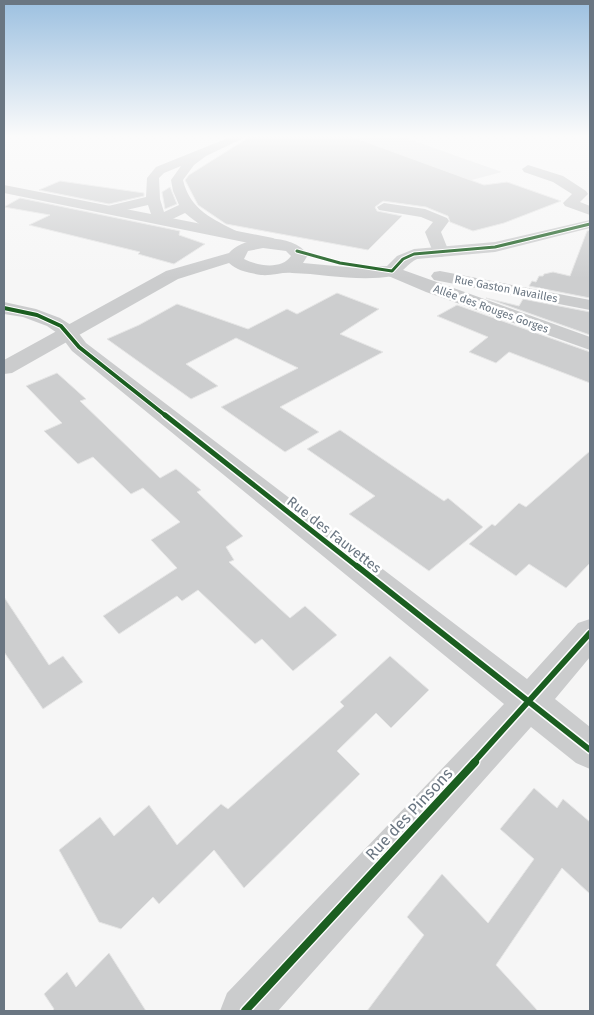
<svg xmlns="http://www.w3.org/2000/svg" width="594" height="1015" viewBox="0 0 594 1015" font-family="'Fira Sans',sans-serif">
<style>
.built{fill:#e5e6e7}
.building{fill:#cdcecf;stroke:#e6e6e6}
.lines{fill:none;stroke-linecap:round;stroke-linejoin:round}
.minor{fill:#cbcccd;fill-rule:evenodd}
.tertiary{fill:#cbcccd;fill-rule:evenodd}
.cycleway-far4-casing{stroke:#fff;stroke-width:5}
.cycleway-far3-casing{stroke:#fff;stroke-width:6}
.cycleway-far2-casing{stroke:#fff;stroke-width:8}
.cycleway-far1-casing{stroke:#fff;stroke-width:9}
.cycleway-casing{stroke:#fff;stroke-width:11}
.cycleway-far4{stroke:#1b5e20;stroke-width:3}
.cycleway-far3{stroke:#1b5e20;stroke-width:4}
.cycleway-far2{stroke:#1b5e20;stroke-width:5}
.cycleway-far1{stroke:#1b5e20;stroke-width:6}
.cycleway{stroke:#1b5e20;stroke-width:8}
.labels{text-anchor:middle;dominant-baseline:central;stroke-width:5;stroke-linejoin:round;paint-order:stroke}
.far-street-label{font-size:11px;fill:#6a7682;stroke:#fff}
.street-label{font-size:14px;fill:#6a7682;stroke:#fff}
.near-street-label{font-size:16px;fill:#6a7682;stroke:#fff}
</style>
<rect width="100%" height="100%" fill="#f6f6f6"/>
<path class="built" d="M329,136H410L413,137L408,139L502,172L407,197Z"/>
<path class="building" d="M251,136H350L484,185L507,182L561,201L504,223L473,231L450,222L448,216L426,207L383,201L375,207L377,211L402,216L368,250L226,224L198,205L185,180L189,175Z
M60,181L144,193V196L109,204L39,190Z
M170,187L177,204L165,209L162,192Z
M20,198L180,231L179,235L205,244L174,264L138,254L140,252L29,225L50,215L4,207Z
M590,230V298L529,286L532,281L536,282L539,276H543L544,274L553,272L570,276L587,231Z
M337,293L379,309L340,334L383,352L280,407L319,432L285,452L221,407L298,368L236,338L186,364L218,386L191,399L107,339L139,325L177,304L248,329L287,309L297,314Z
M486,298L519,306L523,299L590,312V335Z
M457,305L590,352V383L509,352L496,363L469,352L488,337L437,316Z
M57,373L86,399L80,401L160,478L176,469L201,490L197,492L243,536L226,547L234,560L229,562L290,618L305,606L337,635L293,671L262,639L255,644L198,590L182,601L177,596L119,634L103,616L177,568L151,540L180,522L143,488L131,494L93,457L78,464L44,431L62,423L26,386Z
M340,430L444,501L448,498L483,527L429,571L349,514L375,496L307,449Z
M590,451V563L566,588L529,564L516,576L469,544L492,524L495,526L519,503L526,507Z
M4,597L49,665L63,656L83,682L43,709L4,652Z
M390,656L429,690L391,728L376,713L337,751L360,774L244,888L214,850L159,904L153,897L121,929L99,922L59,850L100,817L114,836L149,805L177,845L221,804L228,809L344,706L340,702Z
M534,788L557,808L563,799L590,822V894L562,868L496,965L538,1011H367L424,935L407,917L442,874L488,923L534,859L500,829Z
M109,953L146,1011H52L54,1009L44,994L67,972L76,987Z"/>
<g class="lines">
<path class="minor" d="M528,165L563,176L586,191L588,194L580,202L590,206V215L565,206L563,203L572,194L553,182L524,172L522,169Z
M4,185L273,238L281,243L273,248L4,193Z
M384,203L425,209L447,218L449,221L441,232L449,252L447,255L441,257L433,252L425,232L433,222L421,217L379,210L377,207Z
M392,266L590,337V350L426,292L386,275L384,271L386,267Z
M440,271L590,300V310L434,280L431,276L434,272Z
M4,302L36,309L60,318L74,327L86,343L527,679L578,623L590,619V657L555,699L590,727V769L576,763L531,727L278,1011H220L227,993L504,704L72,351L60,335L47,326L23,317L4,314Z"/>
<path class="tertiary" d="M233,136H248L206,156L194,165L183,180C190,210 213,219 238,232L241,235L238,238C222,242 197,223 185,213L164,223H154L148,205L109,214L102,210L104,207L146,197L147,178L156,167ZM181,166L171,180L173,191L179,205L164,212L160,199L159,178L164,173Z
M590,220V228L495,252L417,259C408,263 402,274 393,276C359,282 325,274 292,273C282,272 272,276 261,275C250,273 237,271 229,263L178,279L12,373L4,374V360L166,271L229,253C246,234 293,233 308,255L303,263L357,268L387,266L397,256L414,249L495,242ZM263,248L286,251L291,256C282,270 257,266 244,259L248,251Z"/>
<g class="cycleway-far4-casing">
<path id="cycleway-far4" d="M297,251L340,263L392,271L403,259L414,254L495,247L590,224"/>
</g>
<g class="cycleway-far3-casing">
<path id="cycleway-far3" d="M4,308L37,315L61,326L79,347L166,416"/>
</g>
<g class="cycleway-far2-casing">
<path id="cycleway-far2" d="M165,415L359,568"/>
</g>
<g class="cycleway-far1-casing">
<path id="cycleway-far1" d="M357,566L590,750
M473,763L590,633"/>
</g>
<g class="cycleway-casing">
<path id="cycleway" d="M245,1011L475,762"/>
</g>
<use href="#cycleway-far4" class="cycleway-far4"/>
<use href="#cycleway-far3" class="cycleway-far3"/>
<use href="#cycleway-far2" class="cycleway-far2"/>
<use href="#cycleway-far1" class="cycleway-far1"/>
<use href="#cycleway" class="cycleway"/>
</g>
<linearGradient id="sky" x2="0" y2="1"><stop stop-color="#9cc0e0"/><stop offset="0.49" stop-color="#fbfbfb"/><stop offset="1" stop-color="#fbfbfb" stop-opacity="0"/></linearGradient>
<rect width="594" height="278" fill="url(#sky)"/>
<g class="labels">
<g class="far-street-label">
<text transform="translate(506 289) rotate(11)">Rue Gaston Navailles</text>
<text transform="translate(491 309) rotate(20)">Allée des Rouges Gorges</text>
</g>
<g class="street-label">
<text transform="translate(334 535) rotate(38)">Rue des Fauvettes</text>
</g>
<g class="near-street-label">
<text transform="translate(409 814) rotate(-47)">Rue des Pinsons</text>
</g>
</g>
<rect width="594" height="1015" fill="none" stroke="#6a7682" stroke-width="10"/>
</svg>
